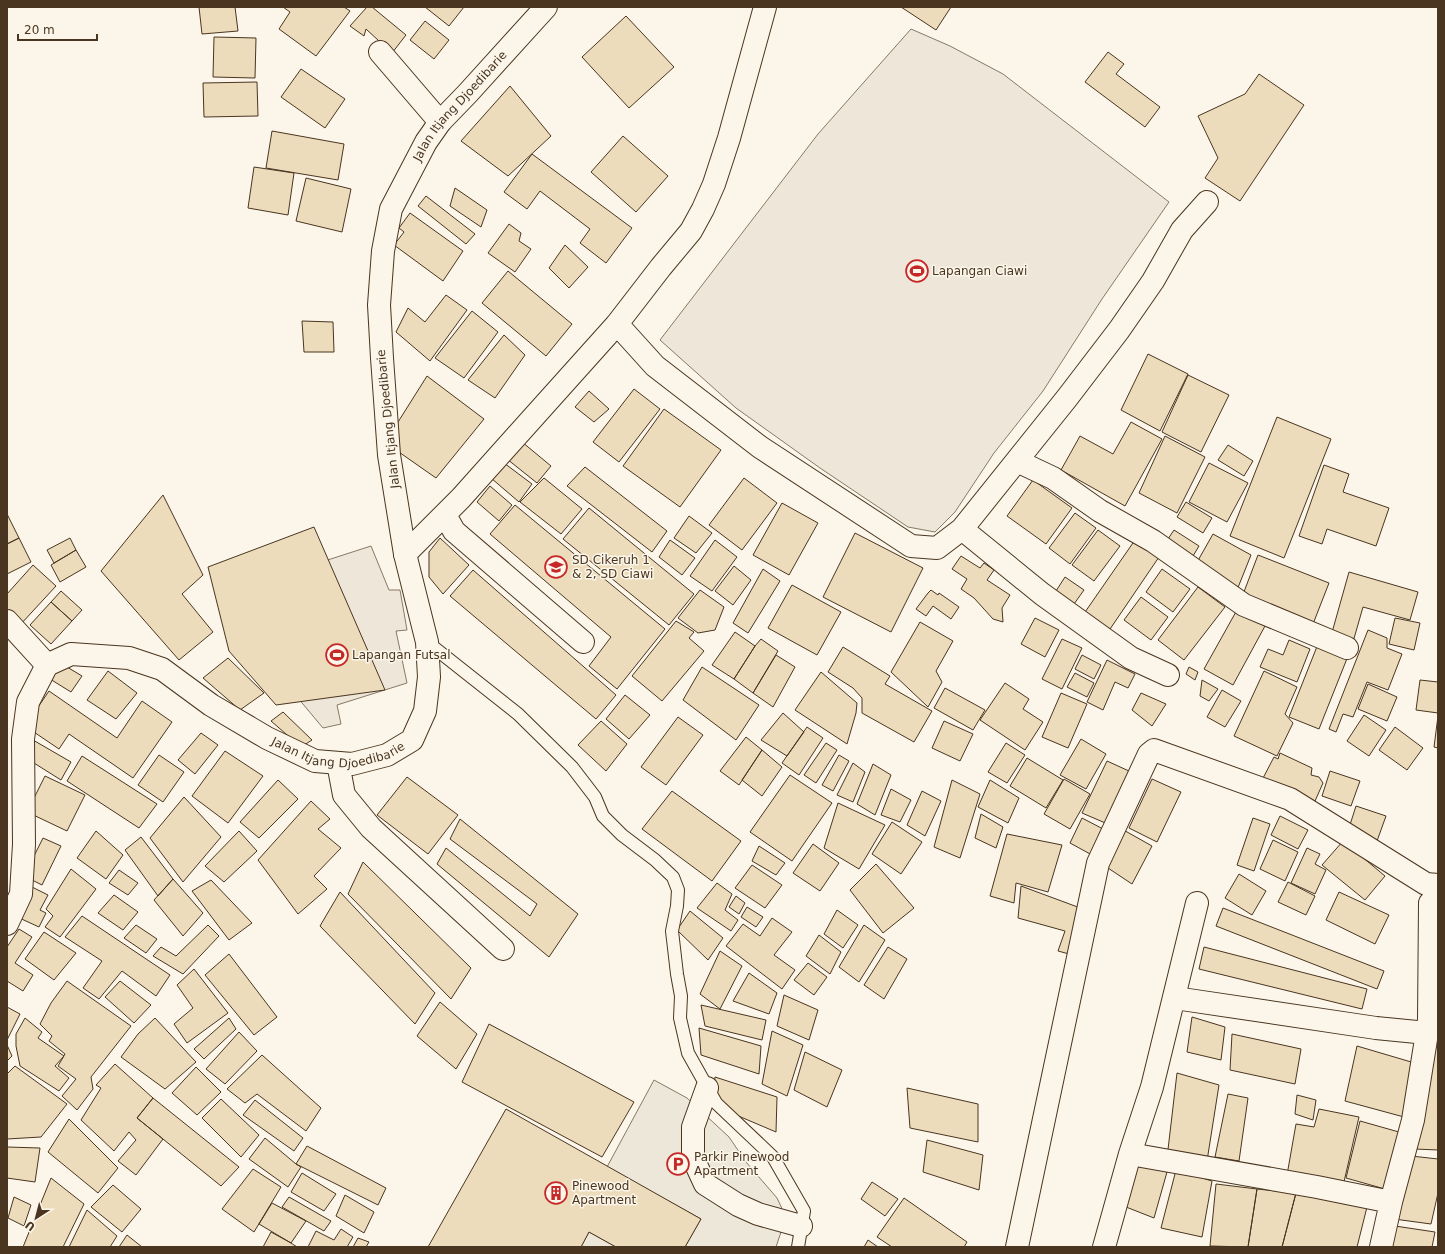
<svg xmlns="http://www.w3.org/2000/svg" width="1445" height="1254" viewBox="0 0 1445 1254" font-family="'DejaVu Sans',sans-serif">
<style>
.green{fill:#ede6d9;stroke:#887966}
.parking{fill:#ede7d9;stroke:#887966}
.building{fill:#ecdcbc;stroke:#4a3520}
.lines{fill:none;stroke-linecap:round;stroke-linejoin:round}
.service-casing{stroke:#4a3520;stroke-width:14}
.minor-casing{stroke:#4a3520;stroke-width:24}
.secondary-casing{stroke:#4a3520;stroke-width:24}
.service{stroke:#fbf6e9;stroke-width:12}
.minor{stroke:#fbf6e9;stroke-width:22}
.secondary{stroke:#fbf6e9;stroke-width:22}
.labels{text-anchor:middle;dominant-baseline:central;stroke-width:3;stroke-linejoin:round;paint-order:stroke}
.street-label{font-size:12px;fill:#4a3520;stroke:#fbf6e9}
.poi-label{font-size:12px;fill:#4a3520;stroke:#fbf6e9;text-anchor:start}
</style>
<rect width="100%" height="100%" fill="#fbf6e9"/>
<path class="green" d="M911,29L950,46L1003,74L1169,202L1102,299L1043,391L994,453L955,512L935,532L908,527L820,468L736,408L660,340L818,134Z
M371,546L389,590H400L407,630L396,631L407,683L337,705L341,724L323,728L282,679L247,586Z"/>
<path class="parking" d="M654,1080L687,1098L729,1137L746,1162L777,1198L786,1217L776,1247H685L701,1219L607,1167Z
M589,1232L616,1247H581Z"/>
<path class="building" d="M199,7H235L238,31L202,34Z
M283,7H344L350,11L316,56L279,29L290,12Z
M367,7H372L406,35L392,53L366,29L364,36L350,26Z
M425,7H464L449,26Z
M901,7H951L936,30Z
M626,16L674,67L629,108L582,57Z
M425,21L449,40L434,59L410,40Z
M214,37L256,38L255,78L213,77Z
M1108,52L1124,64L1116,74L1160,107L1145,127L1085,82Z
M301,69L345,99L325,128L281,97Z
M1259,74L1304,105L1240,201L1205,178L1218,158L1198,116L1245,94Z
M257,82L258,116L204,117L203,83Z
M510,86L551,136L508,176L461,141Z
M272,131L344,144L338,180L266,168Z
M623,136L668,176L636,212L591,172Z
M532,154L632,228L606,263L580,243L590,229L540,191L527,209L504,192Z
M254,167L294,173L288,215L248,208Z
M306,178L351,189L342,232L296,221Z
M455,188L487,210L481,227L450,206Z
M426,196L475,234L466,244L418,206Z
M410,213L463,251L443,281L394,245L404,232L399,228Z
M509,224L521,233L519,241L531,249L515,272L488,253Z
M565,245L588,267L569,288L549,268Z
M508,271L572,324L546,356L482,303Z
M446,295L467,310L430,361L396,332L408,308L425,322Z
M472,311L498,332L464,378L435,358Z
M302,321L333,322L334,352H304Z
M504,335L525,355L495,398L468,380Z
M1148,354L1188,374L1160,431L1121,410Z
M1188,375L1229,395L1201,452L1162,432Z
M427,376L484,419L436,478L396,450L393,430Z
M634,389L660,409L619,462L593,442Z
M589,391L609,409L594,422L575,407Z
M664,409L721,450L680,507L623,466Z
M1277,417L1331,439L1284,558L1230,536Z
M1131,422L1162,439L1125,506L1061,470L1080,436L1113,454Z
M1165,436L1205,457L1177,513L1139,493Z
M522,442L551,466L537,483L507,459Z
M1228,445L1253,461L1244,476L1218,460Z
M504,463L532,484L519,502L491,478Z
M1209,463L1248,483L1227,522L1189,502Z
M1324,465L1349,474L1343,492L1389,508L1376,546L1327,529L1322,544L1299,536Z
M585,467L667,531L652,552L567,486Z
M544,478L582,509L561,534L520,502Z
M744,478L777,503L742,550L709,525Z
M1033,480L1072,508L1046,544L1007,516Z
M490,486L512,505L499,521L477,502Z
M163,495L203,575L182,594L213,632L179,660L101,571Z
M1186,502L1212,518L1203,533L1177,517Z
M782,503L818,523L789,575L753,555Z
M515,505L665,629L617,689L589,666L611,637L490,534Z
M589,508L694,594L669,625L563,539Z
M1075,513L1096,528L1070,564L1049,548Z
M7,514L19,538L7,544Z
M689,516L712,533L696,553L674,538Z
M314,527L385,690L276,705L229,651L208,567Z
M1098,530L1120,546L1094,581L1072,565Z
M1174,530L1199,546L1190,561L1164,545Z
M855,533L923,568L891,632L823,597Z
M1213,534L1251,555L1237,590L1196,564Z
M19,538L31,562L7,574V544Z
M70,538L76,550L54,563L47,550Z
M440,538L469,565L443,594L429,577V552Z
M670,540L695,558L682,575L659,557Z
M715,540L737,557L712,591L690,576Z
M1135,540L1159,557L1108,632L1083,615Z
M76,550L86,567L60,582L51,565Z
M1258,555L1329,583L1313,624L1242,597Z
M961,556L980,568L984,563L994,570L987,580L1010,595L1002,608L1003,622L993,619L974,598L961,589L967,579L952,569Z
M33,565L56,586L20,625L7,612V594Z
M734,566L751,580L733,605L715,591Z
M763,569L780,581L748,633L733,623Z
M1162,569L1190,589L1173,612L1146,592Z
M473,570L616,695L596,719L450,596Z
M1349,572L1418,592L1410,620L1363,607L1353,642L1331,636Z
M1065,577L1084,590L1074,604L1056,591Z
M792,585L841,612L817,655L768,628Z
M1198,587L1225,607L1184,660L1158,640Z
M700,590L724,607L715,630L698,633L678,618Z
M931,590L938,595L939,593L959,607L951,619L933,606L926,616L916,609L928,593Z
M61,591L82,610L72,621L51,602Z
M1141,597L1168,617L1151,640L1124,620Z
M51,602L72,621L51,644L30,625Z
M1237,610L1265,626L1233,685L1204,669Z
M1035,618L1059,630L1045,657L1021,644Z
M1395,618L1420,623L1414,650L1389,644Z
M676,621L694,632L689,638L704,651L662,701L632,676Z
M920,622L953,641L936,671L942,682L928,707L891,672Z
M1368,630L1387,638V648L1402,654L1388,690L1367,682L1353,717L1343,714L1336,732L1329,729Z
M735,632L755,646L734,679L712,665Z
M761,639L778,651L753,693L734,679L755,646Z
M1062,639L1082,648L1062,689L1042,679Z
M1289,640L1310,649L1297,682L1260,667L1268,649L1283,655Z
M1318,644L1348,656L1319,729L1289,717Z
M843,647L890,676L885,684L932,711L914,742L862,713V698L853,688L828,672Z
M776,655L795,667L773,707L753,693Z
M1082,655L1101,665L1094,679L1075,669Z
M228,658L264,693L240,710L203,678Z
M1107,660L1135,674L1128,688L1115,682L1103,710L1087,702Z
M62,664L82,676L71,692L50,679Z
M702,667L759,705L736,740L683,700Z
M1189,667L1198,672L1195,680L1186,674Z
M108,671L137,693L116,719L87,700Z
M1264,671L1297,687L1285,714L1293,723L1277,756L1234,736Z
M821,672L857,703L856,713L847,744L795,710Z
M1075,673L1094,683L1087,697L1067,687Z
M1202,680L1218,689L1209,701L1200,696Z
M1420,680L1438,682V713L1416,710Z
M1005,683L1029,699L1023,709L1043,722L1025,750L980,720Z
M1368,684L1397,697L1387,721L1358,709Z
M945,688L985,710L973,730L934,708Z
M1222,690L1241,701L1225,727L1207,717Z
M49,691L117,738L142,701L172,722L133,778L69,734L59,749L25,726Z
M1061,693L1087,704L1068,748L1042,737Z
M1141,693L1166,704L1152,726L1132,710Z
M625,695L650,715L629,739L606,719Z
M283,712L312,740L301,747L271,721Z
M783,713L804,732L787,756L761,740Z
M1364,715L1386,730L1369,756L1347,741Z
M1438,716V748L1434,747Z
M678,717L703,735L666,785L641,767Z
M601,721L627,744L606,771L578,745Z
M944,721L973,734L960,761L932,748Z
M807,727L823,738L799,775L782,763Z
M1395,727L1423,748L1407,770L1379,750Z
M201,733L218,745L195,774L178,760Z
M746,737L762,750L739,785L720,771Z
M1081,739L1106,754L1086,789L1060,775Z
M33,740L71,762L61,780L26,758Z
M826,743L837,750L816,783L804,775Z
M1006,743L1025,755L1007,783L988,772Z
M762,750L782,767L762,796L742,780Z
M225,751L263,776L228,823L192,796Z
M1280,753L1312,768L1311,775L1319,777L1323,783L1315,801L1302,795L1261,782L1274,757L1278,759Z
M159,755L184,772L163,802L138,785Z
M839,755L849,761L833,791L822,785Z
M82,756L157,804L139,828L67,781Z
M1027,758L1063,780L1046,808L1010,786Z
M1107,761L1129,771L1110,825L1082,813Z
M853,763L865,772L853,802L837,795Z
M873,764L891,775L875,815L857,804Z
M1330,771L1360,781L1351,806L1322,796Z
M790,775L832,803L792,861L750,832Z
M45,776L85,795L67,831L27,812Z
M407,777L458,815L428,854L377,815Z
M1064,779L1090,794L1070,829L1044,814Z
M1152,779L1181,792L1157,842L1129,828Z
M278,780L298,799L259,838L240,822Z
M952,780L980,794L960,858L934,847Z
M990,780L1019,798L1008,823L978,807Z
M891,789L911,800L900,822L881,815Z
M672,791L741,841L712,881L642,829Z
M922,791L941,801L925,836L907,825Z
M184,797L221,837L183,882L150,838Z
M311,801L330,819L318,829L341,848L314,876L327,889L298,914L258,860Z
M838,803L885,825L859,869L824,848Z
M1356,806L1386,816L1377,841L1348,831Z
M981,814L1003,827L996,848L975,838Z
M1280,816L1308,830L1298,849L1271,835Z
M1082,818L1105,830L1092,855L1070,843Z
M1253,818L1270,824L1254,871L1237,865Z
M460,819L578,914L549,957L437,864L446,848L530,916L537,904L450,839Z
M892,822L922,842L901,874L872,854Z
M1120,828L1152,846L1132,884L1102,864Z
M96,831L123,855L106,879L77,858Z
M239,831L257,851L224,882L205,866Z
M1007,834L1062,845L1048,892L1016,883L1014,903L990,896Z
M141,837L173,879L158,896L125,850Z
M43,838L61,846L42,885L24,876Z
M1273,840L1298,852L1285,881L1260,869Z
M1343,841L1385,876L1365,900L1322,865Z
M813,844L839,863L820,891L793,873Z
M759,846L785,863L776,875L752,861Z
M1307,848L1320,854L1315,864L1326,870L1315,894L1291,883Z
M363,862L471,968L451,999L348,894Z
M876,864L914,908L883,933L850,890Z
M752,865L782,885L765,908L735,888Z
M71,869L96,889L60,937L45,927L53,916L46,909Z
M119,870L138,883L128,895L109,883Z
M1239,874L1266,891L1252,915L1225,898Z
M173,879L203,913L183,936L154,900Z
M211,880L252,923L229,940L192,891Z
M1288,882L1315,896L1306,915L1278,902Z
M717,883L732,894L725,910L738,920L731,931L697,908Z
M30,886L48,895L40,910L46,913L39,927L15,916Z
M1021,886L1083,909L1073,955L1058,951L1065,931L1018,918Z
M340,892L435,993L415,1024L320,926Z
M1339,892L1389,915L1375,944L1326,920Z
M114,895L138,912L123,930L98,913Z
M736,896L745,903L739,914L729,907Z
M747,907L763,917L756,927L741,917Z
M1223,908L1384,971L1377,989L1216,926Z
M837,910L858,925L843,948L824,934Z
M690,911L723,938L708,960L677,930Z
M82,916L170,975L156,996L122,971L99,999L83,988L102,961L65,937Z
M772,918L792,932L774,955L795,970L782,989L726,946L743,924L760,936Z
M136,925L157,939L146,953L124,938Z
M208,925L219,936L183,974L153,956L161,947L176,956Z
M864,925L885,940L859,982L839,967Z
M19,929L32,937L15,963L33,975L23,991L7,981V947Z
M44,932L76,953L54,980L25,959Z
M819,935L841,952L830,974L806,956Z
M888,947L907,959L884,999L864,985Z
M1204,947L1367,989L1362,1009L1199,969Z
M720,951L742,966L720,1009L700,994Z
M229,954L277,1017L254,1035L205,975Z
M808,963L827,977L814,995L794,980Z
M194,969L228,1013L187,1043L174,1024L193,1008L177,985Z
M749,973L777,993L769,1014L733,1001Z
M67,981L131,1026L91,1077L93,1089L77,1110L62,1096L76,1079L58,1066L65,1054L49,1041L52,1036L40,1024L51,1003Z
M120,981L151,1005L134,1023L105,997Z
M1438,985V1150L1415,1149Z
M784,995L818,1010L809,1040L777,1026Z
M440,1002L477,1034L456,1069L417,1036Z
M701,1005L766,1020L762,1040L705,1026Z
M7,1007L20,1014L7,1040Z
M1192,1017L1225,1027L1221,1060L1187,1052Z
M25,1018L42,1032L38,1038L64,1056L55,1066L69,1078L59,1091L20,1066L16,1046V1034Z
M155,1018L196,1062L165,1089L121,1057L138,1034Z
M229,1018L236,1029L204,1059L194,1049Z
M489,1024L634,1102L602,1157L462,1082Z
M699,1028L761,1046L759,1074L701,1055Z
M772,1031L803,1045L787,1096L762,1084Z
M239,1032L257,1051L225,1084L206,1069Z
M1232,1034L1301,1049L1295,1084L1230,1070Z
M7,1045L12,1056L7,1061Z
M1357,1046L1418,1064L1404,1117L1345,1101Z
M805,1052L842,1070L827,1107L794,1090Z
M262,1055L321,1108L306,1131L257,1094L245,1103L227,1089Z
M115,1064L153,1098L137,1118L163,1139L136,1175L118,1161L136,1140L129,1132L114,1151L81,1120L101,1088L96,1085Z
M15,1066L67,1104L41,1137L7,1139V1074Z
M196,1067L221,1092L197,1115L172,1093Z
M1177,1073L1219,1085L1207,1161L1167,1158Z
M715,1077L777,1097L776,1132L729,1112L714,1090Z
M907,1088L978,1104V1142L910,1128Z
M1228,1094L1248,1098L1239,1161L1215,1157Z
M1297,1095L1316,1100L1313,1120L1295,1114Z
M153,1098L239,1167L221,1186L137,1118Z
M221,1099L259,1135L241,1157L202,1118Z
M255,1100L303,1138L294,1151L243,1115Z
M506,1109L701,1219L685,1247H616L589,1232L581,1247H428Z
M1319,1109L1359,1117L1343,1186L1287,1175L1296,1124L1314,1127Z
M69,1119L118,1168L98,1193L48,1152Z
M1360,1121L1399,1132L1385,1189L1346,1178Z
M265,1138L296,1164L301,1167L288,1187L249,1159Z
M927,1140L983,1155L979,1190L923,1172Z
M307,1146L386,1188L378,1205L296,1164Z
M7,1147L40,1148L35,1182L7,1178Z
M1411,1156L1438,1159V1193L1431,1224L1394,1219Z
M1134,1163L1167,1172L1154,1218L1126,1207Z
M253,1169L281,1187L254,1232L222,1209Z
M1176,1170L1212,1181L1202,1237L1161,1228Z
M302,1173L336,1194L324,1211L291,1192Z
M51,1178L84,1204L63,1247H23Z
M872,1182L898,1199L885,1216L861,1199Z
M1216,1184L1257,1189L1248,1247L1210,1246Z
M113,1185L141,1209L122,1232L91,1207Z
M1257,1189L1296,1193L1282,1247H1248Z
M1296,1193L1367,1207L1357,1247H1282Z
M345,1195L374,1212L364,1233L336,1216Z
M14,1197L31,1205L24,1226L8,1218Z
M289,1197L331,1221L324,1231L282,1207Z
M904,1198L967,1242L964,1247H892L877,1237Z
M272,1203L306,1221L291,1243L259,1224Z
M87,1210L117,1236L110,1247H69Z
M1395,1226L1435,1232L1432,1247H1389Z
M341,1229L353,1237L347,1247H308L316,1231L334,1240Z
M271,1232L291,1243L297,1247H263Z
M127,1235L142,1247H119Z
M358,1238L369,1242L366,1247H353Z
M868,1240L878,1247H864Z"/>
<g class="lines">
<g class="service-casing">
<path id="service" d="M427,642L518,714L572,767L595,797L603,816L622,835L655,860L673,877L678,890L677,906L672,931L677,974L681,996L680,1018L688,1053L716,1103L773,1157L804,1211L798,1247"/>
</g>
<g class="minor-casing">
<path id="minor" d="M380,52L440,122
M617,324L655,366L760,447L911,546L937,548L962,529L1067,398L1119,330L1153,281L1182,230L1207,202
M1017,461L1053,478L1100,511L1153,541L1244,605L1347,648
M445,515L454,531L583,642
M962,529L1042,594L1131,658L1168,675
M405,554L461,498L617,324L661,267L691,231L703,209L714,184L729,138L765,7
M7,621L47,665
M338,763L344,795L371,828L503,949
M1197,903L1152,1087L1130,1154L1317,1187L1391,1202
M1175,998L1376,1028L1427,1033L1413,1120L1391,1202L1381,1247
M1427,1033L1429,1020L1430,903
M707,1088L693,1127V1158L705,1184L738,1205L758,1214L801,1226
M1017,1247L1098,863L1149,754L1154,750L1290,799L1426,884L1438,885
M1104,1247L1130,1154"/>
</g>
<g class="secondary-casing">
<g id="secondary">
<path id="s1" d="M7,924L21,894L24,844L23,739L28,702L47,665L71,654L129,658L162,669L211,705L267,738L315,761L352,764L387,755L412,740L425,711L429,677L427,642L405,554L389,455L382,358L379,305L383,251L391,209L426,142L440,122L468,93L546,7"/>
</g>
</g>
<use href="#service" class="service"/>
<use href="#minor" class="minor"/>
<use href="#secondary" class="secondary"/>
</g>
<defs>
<g id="stadium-ring" transform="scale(1.15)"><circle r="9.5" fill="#fbf6e9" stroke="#c62828" stroke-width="1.5"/><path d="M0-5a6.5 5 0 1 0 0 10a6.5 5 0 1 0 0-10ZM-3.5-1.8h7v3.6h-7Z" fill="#c62828"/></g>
<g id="school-ring" transform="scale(1.15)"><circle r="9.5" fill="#fbf6e9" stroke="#c62828" stroke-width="1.5"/><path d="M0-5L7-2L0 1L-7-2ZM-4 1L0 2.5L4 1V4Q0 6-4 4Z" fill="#c62828"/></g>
<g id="parking-ring" transform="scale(1.15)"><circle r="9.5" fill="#fbf6e9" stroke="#c62828" stroke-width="1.5"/><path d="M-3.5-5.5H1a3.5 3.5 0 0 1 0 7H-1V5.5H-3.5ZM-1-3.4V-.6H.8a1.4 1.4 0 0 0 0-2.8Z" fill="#c62828"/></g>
<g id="building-ring" transform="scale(1.15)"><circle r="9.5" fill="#fbf6e9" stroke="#c62828" stroke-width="1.5"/><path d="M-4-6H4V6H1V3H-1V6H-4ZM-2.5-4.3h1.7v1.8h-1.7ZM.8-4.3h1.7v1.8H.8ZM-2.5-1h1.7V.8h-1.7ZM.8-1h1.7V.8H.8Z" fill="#c62828"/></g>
</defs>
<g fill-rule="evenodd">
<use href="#stadium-ring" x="917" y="271"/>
<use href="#school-ring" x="556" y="567"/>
<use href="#stadium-ring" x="337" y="655"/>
<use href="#parking-ring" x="678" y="1164"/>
<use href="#building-ring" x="556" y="1193"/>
</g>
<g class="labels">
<g class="street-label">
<text stroke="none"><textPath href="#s1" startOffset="1332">Jalan Itjang Djoedibarie</textPath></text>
<text transform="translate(388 419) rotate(-96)">Jalan Itjang Djoedibarie</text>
<text stroke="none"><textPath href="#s1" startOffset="588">Jalan Itjang Djoedibarie</textPath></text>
</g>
<g class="poi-label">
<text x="932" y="271">Lapangan Ciawi</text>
<text x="572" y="560">SD Cikeruh 1<tspan x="572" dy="14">&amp; 2, SD Ciawi</tspan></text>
<text x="352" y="655">Lapangan Futsal</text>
<text x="694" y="1157">Parkir Pinewood<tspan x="694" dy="14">Apartment</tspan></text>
<text x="572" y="1186">Pinewood<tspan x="572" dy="14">Apartment</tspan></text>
</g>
</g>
<rect width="1445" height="1254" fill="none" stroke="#4a3520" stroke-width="16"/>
<g transform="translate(36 1218) rotate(216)" stroke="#fbf6e9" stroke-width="3" paint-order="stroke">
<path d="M0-3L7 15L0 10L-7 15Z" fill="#4a3520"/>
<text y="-6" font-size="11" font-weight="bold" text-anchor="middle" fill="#4a3520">U</text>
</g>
<path d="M18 34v6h79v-6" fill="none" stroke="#4a3520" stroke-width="2"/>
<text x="24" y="34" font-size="12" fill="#4a3520" stroke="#fbf6e9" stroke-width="3" paint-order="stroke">20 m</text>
</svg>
